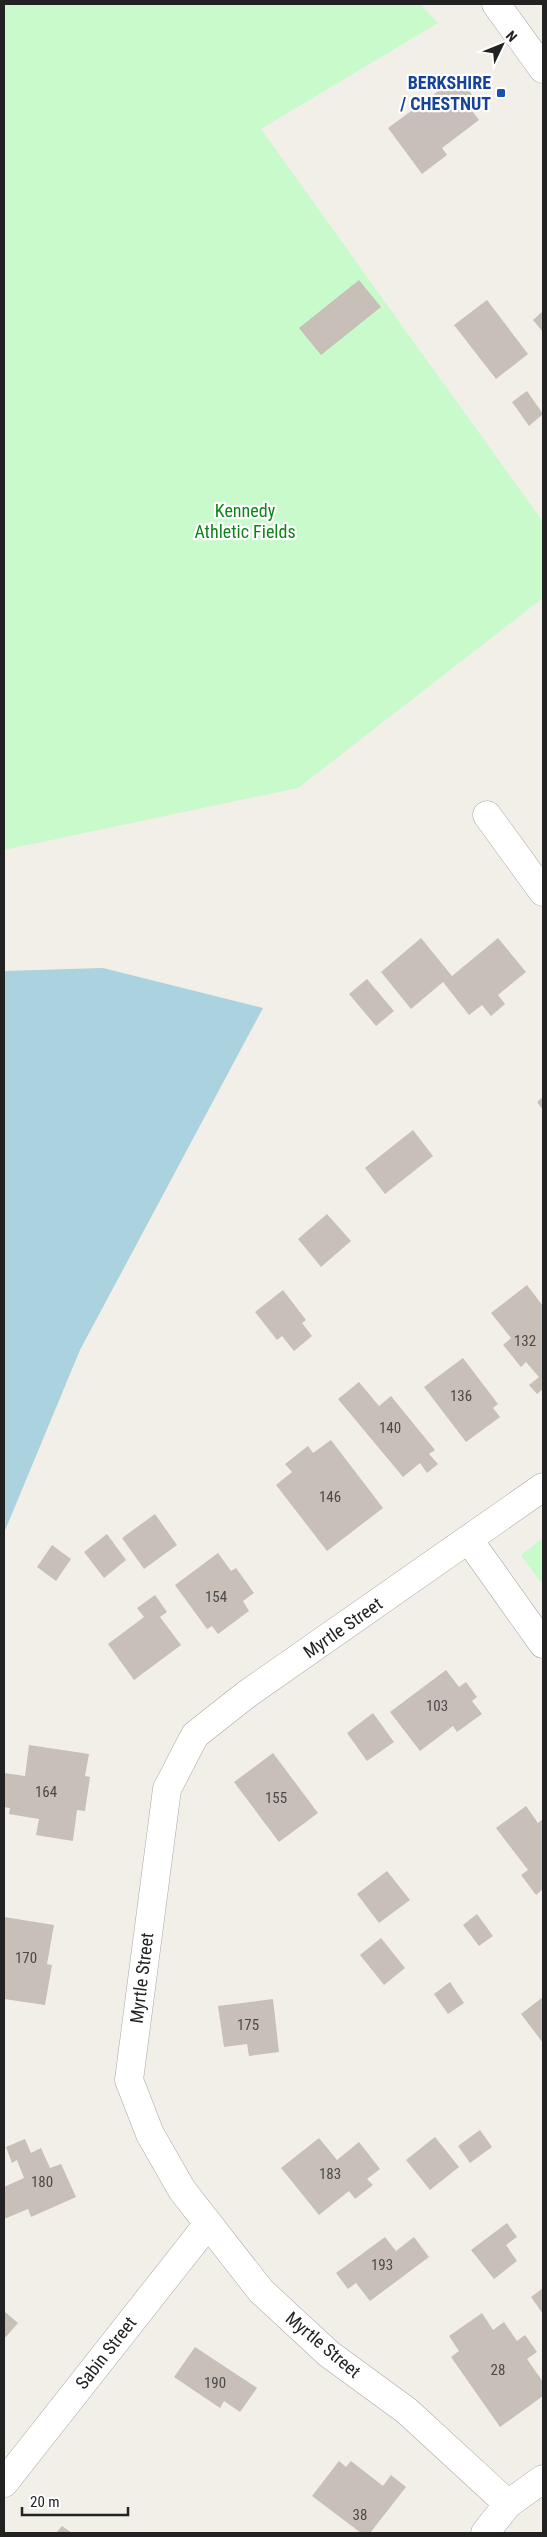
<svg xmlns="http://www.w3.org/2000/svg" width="547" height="2537" font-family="'Roboto Condensed',sans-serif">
<rect width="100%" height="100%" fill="#f2efe9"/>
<path fill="#c8facc" d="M4,4H420L438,23L261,129L543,522V598L298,788L4,850Z
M543,1538V1585L521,1555Z"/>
<path fill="#aad3df" d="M103,968L263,1008L80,1350L4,1533V971Z"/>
<path fill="#c7bfb8" d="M459,76L475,99L467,104L479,120L442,148L447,155L422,174L388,128Z
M359,280L381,307L321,355L299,328Z
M487,300L528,354L496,379L454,325Z
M543,311V332L533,320Z
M527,391L543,414L529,426L512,402Z
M421,938L452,976L498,938L526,972L498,995L505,1004L491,1016L482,1005L469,1015L443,982L411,1009L381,972Z
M367,979L394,1011L376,1026L349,994Z
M543,1097V1110L537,1102Z
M413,1130L433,1156L385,1194L365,1168Z
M327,1214L351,1241L321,1267L298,1239Z
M527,1285L543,1306V1389L537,1394L529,1385L539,1377L526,1362L521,1367L503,1345L511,1338L491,1313Z
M283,1290L306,1320L302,1323L312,1336L294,1351L282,1336L277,1340L255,1312Z
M463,1358L498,1404L493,1408L500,1417L466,1442L424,1387Z
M359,1382L379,1406L391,1396L435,1450L429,1454L438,1464L427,1473L420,1463L403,1477L338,1399Z
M331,1440L383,1508L327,1551L276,1485L292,1472L285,1464L308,1446L313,1453Z
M155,1514L177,1545L144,1569L122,1538Z
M107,1534L126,1560L104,1578L84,1552Z
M52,1545L71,1559L56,1581L37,1567Z
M218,1553L231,1571L236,1568L254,1593L243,1601L249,1611L218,1634L212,1626L207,1629L175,1585Z
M155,1595L167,1612L160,1617L181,1645L134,1680L108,1644L144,1617L137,1608Z
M446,1670L459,1687L466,1682L477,1697L472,1701L482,1714L457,1732L453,1726L420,1751L390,1712Z
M373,1713L394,1742L367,1761L347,1733Z
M29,1745L89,1754L85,1776L90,1777L85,1811L77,1810L73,1841L36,1835L39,1819L9,1814L10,1808L4,1807V1773L25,1776Z
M273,1753L318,1813L279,1842L234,1782Z
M526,1806L538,1823L543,1819V1889L536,1895L521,1875L528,1870L496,1828Z
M387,1871L410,1900L379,1923L357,1894Z
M477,1914L493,1936L479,1946L463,1925Z
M4,1917L54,1925L47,1964L52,1965L45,2005L4,1999Z
M381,1938L405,1968L384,1985L360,1955Z
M450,1982L464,2003L448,2014L434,1994Z
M543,1997V2043L521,2014Z
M273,1999L279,2052L249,2056L247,2044L224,2047L218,2006Z
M480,2130L492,2147L470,2163L458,2146Z
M435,2137L459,2167L430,2190L406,2160Z
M319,2138L337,2160L359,2142L380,2169L367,2179L373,2185L355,2199L349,2191L319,2215L281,2168Z
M25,2139L31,2153L41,2148L50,2168L61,2164L76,2197L31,2217L28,2209L4,2219V2187L24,2178L17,2160L12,2163L6,2147Z
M507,2223L517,2237L506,2245L517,2261L494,2279L471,2250Z
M385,2237L396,2251L414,2237L429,2257L370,2301L356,2283L348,2289L336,2273Z
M543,2288V2314L531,2297Z
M4,2311L18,2323L4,2339Z
M482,2313L493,2330L504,2322L517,2341L525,2335L537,2352L527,2359L543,2382V2396L500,2427L451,2357L459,2351L449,2336Z
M195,2347L257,2388L240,2412L224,2401L220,2408L174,2377Z
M339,2461L346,2467L351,2461L383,2486L391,2475L406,2487L370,2533H361L312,2496Z
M62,2526L72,2533H56Z"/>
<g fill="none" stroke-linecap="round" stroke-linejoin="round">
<g stroke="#a9a9a9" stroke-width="29">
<path id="minor" d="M496,4L543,69
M487,815L543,892
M469,1540L543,1644
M4,2483L208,2224
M508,2504L407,2411L329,2354L261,2291L182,2190L150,2134L129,2080L167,1789L195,1735L247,1694L543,1487
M485,2533L508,2504L543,2479"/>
</g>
<use href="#minor" stroke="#fff" stroke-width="28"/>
</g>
<rect fill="#1a4fb4" stroke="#fff" stroke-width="2" x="496" y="88" width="10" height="10" rx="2.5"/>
<g text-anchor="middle" stroke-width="4.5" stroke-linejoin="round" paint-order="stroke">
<g font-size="15" fill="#4b4948">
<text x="525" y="1346">132</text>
<text x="461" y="1401">136</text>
<text x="390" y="1433">140</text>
<text x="330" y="1502">146</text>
<text x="216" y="1602">154</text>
<text x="437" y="1711">103</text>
<text x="46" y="1797">164</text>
<text x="276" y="1803">155</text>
<text x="26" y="1963">170</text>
<text x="248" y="2030">175</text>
<text x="330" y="2179">183</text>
<text x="42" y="2187">180</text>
<text x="382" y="2270">193</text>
<text x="498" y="2375">28</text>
<text x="215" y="2388">190</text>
<text x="360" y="2520">38</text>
</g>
<g font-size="18" font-weight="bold" fill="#164399" stroke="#fff" text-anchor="end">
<text x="491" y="89">BERKSHIRE<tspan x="491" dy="21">/ CHESTNUT</tspan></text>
</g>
<g font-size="18" fill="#0c8416" stroke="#fff">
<text x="245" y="517">Kennedy<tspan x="245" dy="21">Athletic Fields</tspan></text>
</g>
<g font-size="18" fill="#222" stroke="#fff">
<text transform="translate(343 1628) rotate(-35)" y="6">Myrtle Street</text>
<text transform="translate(142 1978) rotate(-83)" y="6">Myrtle Street</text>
<text transform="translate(323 2345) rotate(40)" y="6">Myrtle Street</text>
<text transform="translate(106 2353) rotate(-52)" y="6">Sabin Street</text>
</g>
</g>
<rect width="547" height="2537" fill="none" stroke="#222222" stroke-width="10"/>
<g transform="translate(502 45) rotate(47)" stroke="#ffffff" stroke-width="4" paint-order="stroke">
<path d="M0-4L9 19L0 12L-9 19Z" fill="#222222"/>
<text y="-8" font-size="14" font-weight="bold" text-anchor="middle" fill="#222222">N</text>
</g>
<path d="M22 2507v8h106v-8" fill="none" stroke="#222222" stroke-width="2.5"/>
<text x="30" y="2507" font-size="15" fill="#222222" stroke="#ffffff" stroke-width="4" paint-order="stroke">20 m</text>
</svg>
